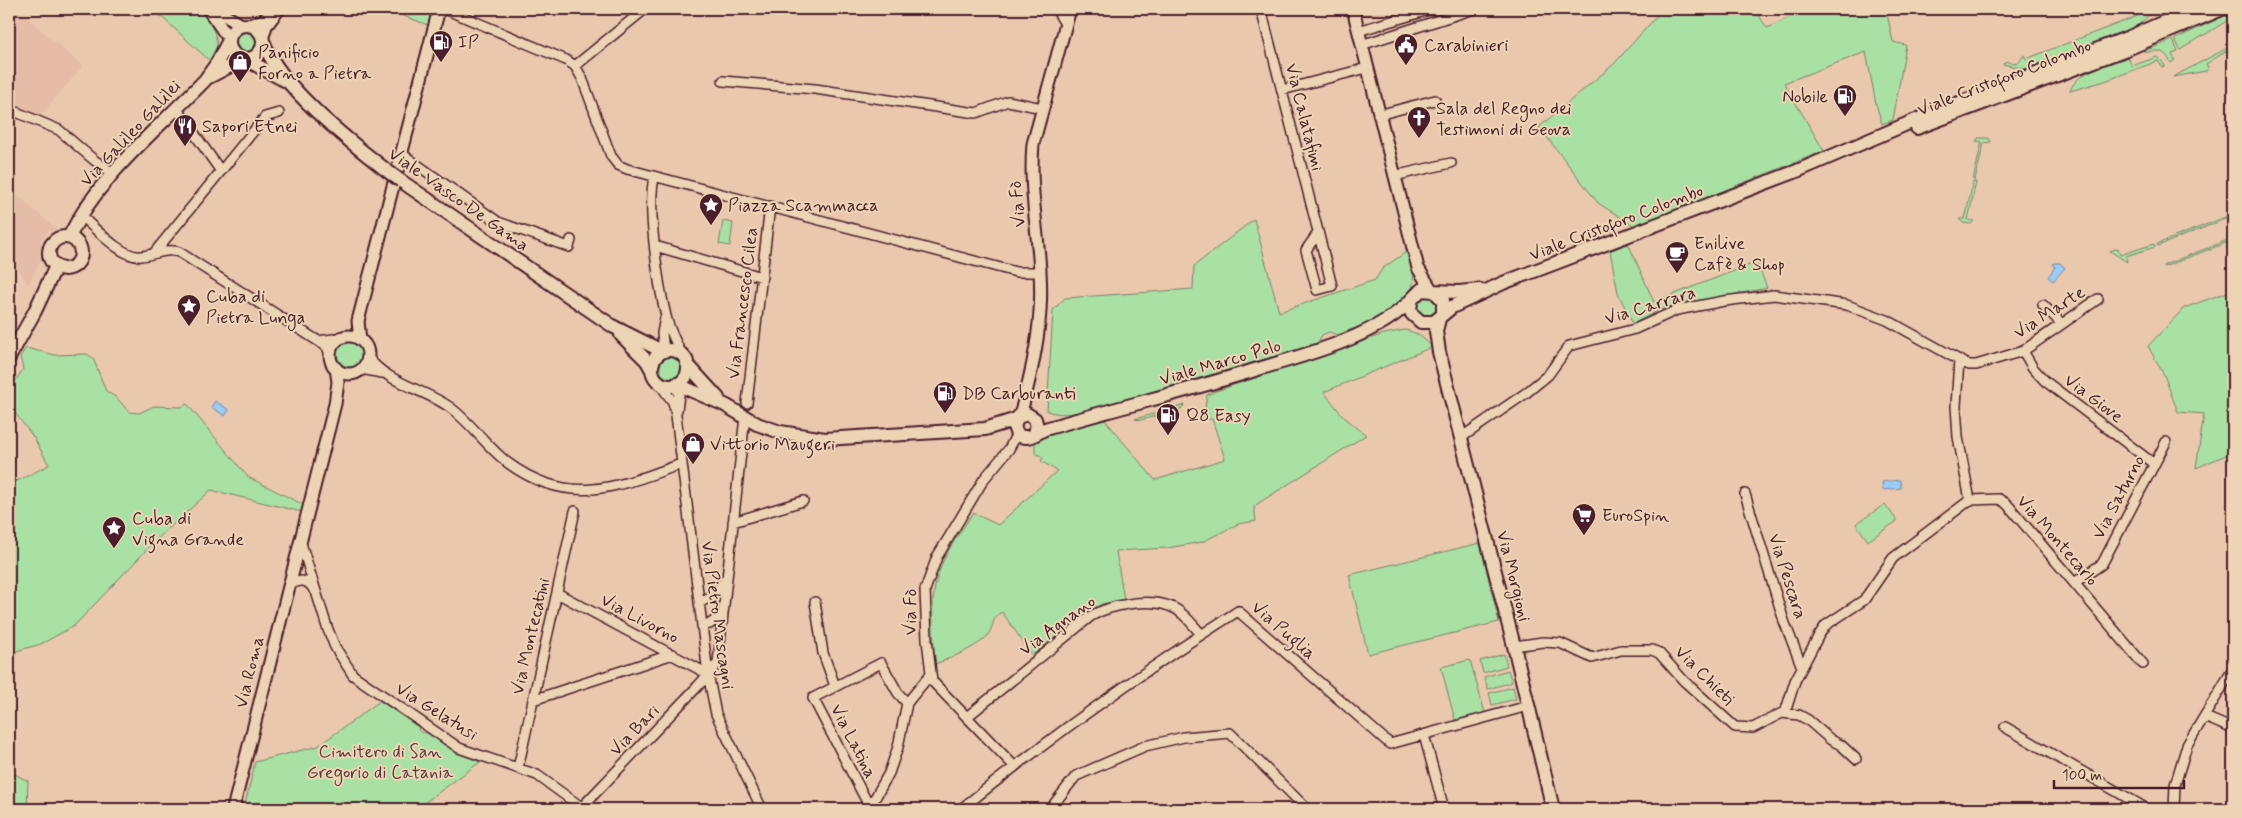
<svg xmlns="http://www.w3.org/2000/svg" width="2242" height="818" font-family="Mynerve,sans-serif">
<rect width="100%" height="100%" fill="#eac8ae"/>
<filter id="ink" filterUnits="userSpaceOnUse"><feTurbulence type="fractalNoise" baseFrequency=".02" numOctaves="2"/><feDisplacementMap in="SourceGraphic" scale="10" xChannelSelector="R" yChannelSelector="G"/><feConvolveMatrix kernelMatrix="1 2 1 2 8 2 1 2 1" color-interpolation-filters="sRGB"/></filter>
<g filter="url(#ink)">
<path fill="#e5bca7" d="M1362,9H1397L1364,18Z
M18,10L83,66L39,117L9,103V19Z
M9,188L61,233L56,235L49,230L41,241L45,245L46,249L28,285L9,254Z"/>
<path fill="#a9e0a3" stroke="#7a8067" d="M153,9H198C212,22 224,44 211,62Z
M385,9H432L428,25Z
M1663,9H1757L1758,14L1767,28L1807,9H1886L1893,42L1906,45L1893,120L1882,124L1876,104L1866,52L1784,83L1824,151L1634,226L1598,203L1539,127L1614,64Z
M2147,9H2156L2136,27L2026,69L2003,64L2006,61L2011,63L2019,62L2024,55L2026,59L2148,12Z
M2233,12V17L2180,50L2175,39Z
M235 42a11 11 0 1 1 22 0a11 11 0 1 1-22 0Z
M2173,40L2178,52L2172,54L2175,60L2171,63C2165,50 2157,49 2145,53L2144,51Z
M2233,45V47L2206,64L2209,69L2206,71L2173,77Z
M2128,57L2132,66L2157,57L2161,60L2165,66L2162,67L2158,61L2105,81L2070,91C2077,70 2109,65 2128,57Z
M1978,138H1989L1991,142L1984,143L1975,180H1973L1982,142L1976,141Z
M1973,182H1976L1968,220L1974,221L1971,224L1963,223L1959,219H1965Z
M2233,214V216L2158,246L2157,244Z
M1254,219L1279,312L1375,280L1383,268L1409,250L1414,273L1412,292L1388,316L1337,335L1329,332L1322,335L1317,344L1094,409C1080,412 1062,417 1047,411L1053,310L1065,298L1193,289L1194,266Z
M723,221L733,223L730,246L719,244Z
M2233,238V240L2164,267V265Z
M1628,243L1654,302L1757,262L1767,288L1676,306L1659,310L1633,324L1618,293L1610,251Z
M2154,244L2155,247L2126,256L2127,262L2110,251L2118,248L2120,255Z
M2233,286V452L2196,468L2204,414L2178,412L2164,375L2148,346L2184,308L2233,290Z
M1432,294L1442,308L1430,320L1416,313V300L1419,297Z
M1405,330C1416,332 1424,338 1432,347L1324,392L1344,417L1366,435L1254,506L1256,521L1238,524L1202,542L1167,548L1116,551L1124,600L1101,604L1032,655L1002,612C992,617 994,626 988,635C980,646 949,659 935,664C934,633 928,599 940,569C947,549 961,531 973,513L998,525L1057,471L1041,461L1043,457L1035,453V439L1105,420L1155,480L1225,459L1212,419L1203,420L1207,395L1213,392L1384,334Z
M337 354a13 13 0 1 1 26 0a13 13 0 1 1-26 0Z
M26,348L55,355L87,354L93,358L106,391L117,398L129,412L139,413L154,406L181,407L187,404L248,477L304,505L302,512L211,490L156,540L74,626L41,644L9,653V485L49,465L34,438L9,405V382L16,380L23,369L20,357Z
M658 368a13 13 0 1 1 26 0a13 13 0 1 1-26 0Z
M1185,405L1181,409L1141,420L1135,419Z
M1885,504L1897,521L1868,541L1856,524Z
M1480,543L1499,622L1368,654L1349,575Z
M1504,654L1507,666L1483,673L1480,661Z
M1470,660L1485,713L1455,720L1441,667Z
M1508,670L1512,682L1488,689L1484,677Z
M1513,687L1516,699L1492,705L1489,693Z
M380,701L419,727L418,730L422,733L426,732L460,754L480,762L416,809H244L255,762L318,746Z
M9,771L28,781L27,809H9Z"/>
<path fill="#99ccf6" stroke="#7987a5" d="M2055,263H2060L2065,268L2053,281L2048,277L2055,267L2053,264Z
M215,401L229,410L225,416L211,407Z
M1900,480L1901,488L1883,490L1882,482Z"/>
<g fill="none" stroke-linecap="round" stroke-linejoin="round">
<g stroke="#4a1f2b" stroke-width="12">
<path id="minor" d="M445,9L566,60L575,66L582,78L611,156L618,165L627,169L1016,272H1040
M1056,9L1065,24
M1261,9L1332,286L1317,290L1306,250L1318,233
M1358,31L1432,9
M1361,45L1474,9
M575,66L645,9
M723,81L815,89L976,113L1008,101L1042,108
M1282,90L1367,68
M9,109L59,130L94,160L113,173
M177,109L220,170
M1378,115L1435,100
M402,154L498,222L569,247L571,240
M1394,176L1451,163
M654,178C647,208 658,284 666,316C669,330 676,342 682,355
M81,216C94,227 123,259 141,256C155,255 164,248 179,252L318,341L327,347L330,354
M655,246L762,277
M154,253L265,117L279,113
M2043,305L2062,324
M318,341L341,338
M664,351L662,333L665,318
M2023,351L2033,368L2045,381L2154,464
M367,356C387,384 425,389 451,408C472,424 487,447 508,463C569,508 618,487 681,464
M1959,360L1956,406L1958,437L1970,500
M361,369L382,373
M656,379L673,402L676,415L708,674L716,714L762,809
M675,385L679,395L677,410
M747,403L770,206
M1462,437L1526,393L1548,375L1569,346L1635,329L1677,310L1724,301L1774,295L1847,305L1887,320L1959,360L1969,365H1976L2023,351L2098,299
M1745,494L1784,621L1802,667
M733,522L803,501
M301,543L327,627L335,647L353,675L459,748L537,775L584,809
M2074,583L2102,564L2166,442
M289,585C300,580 307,578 314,590
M557,593L708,674
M815,602L823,653L835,686
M699,603L714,595L724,581
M702,625L710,624L723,614L745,417
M1514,646L1543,642L1560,643L1592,658L1621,650H1652L1659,653L1684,681L1735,727L1753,728L1782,713L1799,715L1808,720L1831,740L1841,745L1856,759
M533,700L673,654
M1785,713L1795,681L1819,635L1826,625L1864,600L1893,558L1970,500L1999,499L2007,504L2143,664
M968,716L1091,616C1110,605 1148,598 1169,606C1182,610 1192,624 1201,634
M2205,717L2233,729
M2005,727L2147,809
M1424,735L1444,809
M1014,766L932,681L927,640L925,590L937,557L984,479L1009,449L1017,433
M518,768L575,511
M868,804L813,698L881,663L898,693L907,703
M582,807L698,686L718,663L723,614
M863,809L875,798L889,773L898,747L907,703L930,675
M961,809C1048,739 1143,671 1238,611L1390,744L1528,706
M1053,809L1054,804L1076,776L1145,746L1184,737L1230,733L1307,809
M2174,809L2175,785L2187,745L2233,669"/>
</g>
<g stroke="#4a1f2b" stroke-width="15">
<path id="tertiary" d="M208,9L229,39
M213,9L242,25
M1353,9L1418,268L1431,289
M250,25L263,20L272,13
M263,36L266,26L279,9
M330 355a19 19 0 1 1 38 0a19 19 0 1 1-38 0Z
M360,340L358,321L439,9
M1020,416C1029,382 1038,346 1040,311C1044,256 1028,200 1033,144L1070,9
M233,809L335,404L338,382L336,368"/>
</g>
<g stroke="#4a1f2b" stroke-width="16">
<path id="secondary" d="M229 42a17 17 0 1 1 34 0a17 17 0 1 1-34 0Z
M264,43C279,86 350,142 386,170
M245,59L284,80
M209,77L244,59
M1917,128L2132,47L2222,9
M401,181L614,327L662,351
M69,237C100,174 157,130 205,80L217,63L229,40
M49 253a16 16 0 1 1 32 0a16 16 0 1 1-32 0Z
M1434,291L1459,292L1479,290
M1443,313V300L1434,291L1421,290L1412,299L1410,308L1412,314L1421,322H1434L1452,307L1503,283L1797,171L1923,117L2129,37L2194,9
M1439,319L1436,331L1439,352L1514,646L1553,809
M621,335L647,361L652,370
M652 368a18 18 0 1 1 36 0a18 18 0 1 1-36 0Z
M9,358L35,311L56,266
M687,364L718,398
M676,384L725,405L757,424L780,432L825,439L985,429L1017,419
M1033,435L1037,427L1035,419L1027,414L1018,417C1012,425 1014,438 1027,437C1033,437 1040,431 1045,429C1116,408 1188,391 1258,369C1305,355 1379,336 1412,299"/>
</g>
<use href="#minor" stroke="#edd4b5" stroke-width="9"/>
<use href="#tertiary" stroke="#edd4b5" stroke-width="11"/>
<use href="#secondary" stroke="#edd4b5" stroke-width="12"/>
<g stroke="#4a1f2b" stroke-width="16" stroke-linecap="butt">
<path id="secondary-bridge" d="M386,170L401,181"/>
</g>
<use href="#secondary-bridge" stroke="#edd4b5" stroke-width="12"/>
</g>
</g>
<defs>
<g id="fuel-pin" transform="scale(1.25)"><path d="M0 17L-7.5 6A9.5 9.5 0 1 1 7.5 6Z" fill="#4a1f2b" stroke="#edd4b5"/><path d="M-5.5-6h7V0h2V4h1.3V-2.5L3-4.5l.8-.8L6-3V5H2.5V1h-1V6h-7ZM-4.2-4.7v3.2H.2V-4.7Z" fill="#fff"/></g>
<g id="civic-pin" transform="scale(1.25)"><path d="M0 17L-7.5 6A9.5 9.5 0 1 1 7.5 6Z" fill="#4a1f2b" stroke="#edd4b5"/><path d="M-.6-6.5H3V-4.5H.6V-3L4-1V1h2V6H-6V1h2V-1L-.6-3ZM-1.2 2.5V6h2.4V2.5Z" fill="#fff"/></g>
<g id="shop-pin" transform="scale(1.25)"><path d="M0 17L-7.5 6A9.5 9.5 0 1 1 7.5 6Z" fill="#4a1f2b" stroke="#edd4b5"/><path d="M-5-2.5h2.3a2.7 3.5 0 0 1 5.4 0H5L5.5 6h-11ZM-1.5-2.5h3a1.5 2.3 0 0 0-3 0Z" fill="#fff"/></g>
<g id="church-pin" transform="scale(1.25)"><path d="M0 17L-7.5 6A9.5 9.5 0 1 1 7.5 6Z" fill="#4a1f2b" stroke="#edd4b5"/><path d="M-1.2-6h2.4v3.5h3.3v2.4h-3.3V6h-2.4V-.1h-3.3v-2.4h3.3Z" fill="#fff"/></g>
<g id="restaurant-pin" transform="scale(1.25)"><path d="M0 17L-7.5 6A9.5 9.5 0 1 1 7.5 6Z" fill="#4a1f2b" stroke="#edd4b5"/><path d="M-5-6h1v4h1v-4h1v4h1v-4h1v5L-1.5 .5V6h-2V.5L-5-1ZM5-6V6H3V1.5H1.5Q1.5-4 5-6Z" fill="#fff"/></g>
<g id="sight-pin" transform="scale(1.25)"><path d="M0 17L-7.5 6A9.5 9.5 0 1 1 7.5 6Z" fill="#4a1f2b" stroke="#edd4b5"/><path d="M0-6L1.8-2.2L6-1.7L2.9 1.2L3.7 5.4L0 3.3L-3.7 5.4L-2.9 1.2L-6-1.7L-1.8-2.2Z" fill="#fff"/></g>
<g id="cafe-pin" transform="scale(1.25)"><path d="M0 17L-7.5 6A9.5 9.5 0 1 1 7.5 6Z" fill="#4a1f2b" stroke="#edd4b5"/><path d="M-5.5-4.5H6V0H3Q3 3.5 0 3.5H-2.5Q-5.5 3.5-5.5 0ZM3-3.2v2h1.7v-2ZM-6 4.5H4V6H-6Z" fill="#fff"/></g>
<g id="supermarket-pin" transform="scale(1.25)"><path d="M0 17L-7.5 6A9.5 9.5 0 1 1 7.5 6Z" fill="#4a1f2b" stroke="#edd4b5"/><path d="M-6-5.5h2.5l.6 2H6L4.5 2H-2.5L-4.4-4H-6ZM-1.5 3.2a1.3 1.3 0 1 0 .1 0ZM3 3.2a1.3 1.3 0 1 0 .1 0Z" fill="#fff"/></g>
</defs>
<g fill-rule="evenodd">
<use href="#fuel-pin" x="441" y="42"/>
<use href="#civic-pin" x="1406" y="45"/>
<use href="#shop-pin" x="240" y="62"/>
<use href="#fuel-pin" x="1845" y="96"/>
<use href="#church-pin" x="1419" y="118"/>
<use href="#restaurant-pin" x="185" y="126"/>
<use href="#sight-pin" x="711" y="205"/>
<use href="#cafe-pin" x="1677" y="253"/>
<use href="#sight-pin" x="189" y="306"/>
<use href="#fuel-pin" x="945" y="393"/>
<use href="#fuel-pin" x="1168" y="415"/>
<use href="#shop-pin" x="693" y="444"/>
<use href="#supermarket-pin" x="1584" y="515"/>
<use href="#sight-pin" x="114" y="528"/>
</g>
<g text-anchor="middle" stroke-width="4" stroke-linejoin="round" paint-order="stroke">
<g font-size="18" fill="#4a1f2b" stroke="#edd4b5" text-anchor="start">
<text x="458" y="48">IP</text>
<text x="1424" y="51">Carabinieri</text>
<text x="258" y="58">Panificio<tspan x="258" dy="21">Forno a Pietra</tspan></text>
<text x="1828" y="102" text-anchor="end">Nobile</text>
<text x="1436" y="114">Sala del Regno dei<tspan x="1436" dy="21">Testimoni di Geova</tspan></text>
<text x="202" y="132">Sapori Etnei</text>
<text x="728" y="211">Piazza Scammacca</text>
<text x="1694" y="249">Enilive<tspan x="1694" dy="21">Cafè &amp; Shop</tspan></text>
<text x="206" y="302">Cuba di<tspan x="206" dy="21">Pietra Lunga</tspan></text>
<text x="962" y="399">DB Carburanti</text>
<text x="1186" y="421">Q8 Easy</text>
<text x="710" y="450">Vittorio Maugeri</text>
<text x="1602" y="521">EuroSpin</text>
<text x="132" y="524">Cuba di<tspan x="132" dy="21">Vigna Grande</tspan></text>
</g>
<g font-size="18" fill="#4a1f2b" stroke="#edd4b5">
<text transform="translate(2004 77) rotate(-21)" y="6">Viale Cristoforo Colombo</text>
<text transform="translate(1305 117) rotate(76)" y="6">Via Calatafimi</text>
<text transform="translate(130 133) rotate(-47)" y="6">Via Galileo Galilei</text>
<text transform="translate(459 199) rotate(35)" y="6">Viale Vasco De Gama</text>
<text transform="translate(1017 204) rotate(-95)" y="6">Via Fò</text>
<text transform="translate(1616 222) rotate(-21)" y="6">Viale Cristoforo Colombo</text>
<text transform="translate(742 303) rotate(-83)" y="6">Via Francesco Cilea</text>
<text transform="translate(1650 305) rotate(-17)" y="6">Via Carrara</text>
<text transform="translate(2049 312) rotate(-33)" y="6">Via Marte</text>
<text transform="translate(1220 362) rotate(-16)" y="6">Viale Marco Polo</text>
<text transform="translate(2094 398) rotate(37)" y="6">Via Giove</text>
<text transform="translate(2118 497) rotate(-62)" y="6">Via Saturno</text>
<text transform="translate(2058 540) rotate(49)" y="6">Via Montecarlo</text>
<text transform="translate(1514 576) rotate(76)" y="6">Via Morgioni</text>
<text transform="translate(1788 576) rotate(72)" y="6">Via Pescara</text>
<text transform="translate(910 612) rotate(-89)" y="6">Via Fò</text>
<text transform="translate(718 615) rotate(82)" y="6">Via Pietro Mascagni</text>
<text transform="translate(640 618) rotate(28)" y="6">Via Livorno</text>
<text transform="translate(1057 625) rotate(-36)" y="6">Via Agnano</text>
<text transform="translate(1284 630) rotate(41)" y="6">Via Puglia</text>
<text transform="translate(530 636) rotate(-77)" y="6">Via Montecatini</text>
<text transform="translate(249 672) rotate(-76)" y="6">Via Roma</text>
<text transform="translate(1705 675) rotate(45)" y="6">Via Chieti</text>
<text transform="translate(437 711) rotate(32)" y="6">Via Gelatusi</text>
<text transform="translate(634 730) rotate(-46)" y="6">Via Bari</text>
<text transform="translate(854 741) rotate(63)" y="6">Via Latina</text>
</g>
<g font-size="18" fill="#583c3d" stroke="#edd4b5">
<text x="380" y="757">Cimitero di San<tspan x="380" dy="21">Gregorio di Catania</tspan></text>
</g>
</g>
<rect width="2242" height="818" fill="none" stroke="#edd4b5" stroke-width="30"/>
<rect x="15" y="15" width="2212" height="788" fill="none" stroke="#4a1f2b" stroke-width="2" filter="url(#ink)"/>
<path d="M2054 780v8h130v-8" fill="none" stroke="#4a1f2b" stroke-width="2.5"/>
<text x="2062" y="780" font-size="15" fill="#4a1f2b" stroke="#edd4b5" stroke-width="4" paint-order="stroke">100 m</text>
</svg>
